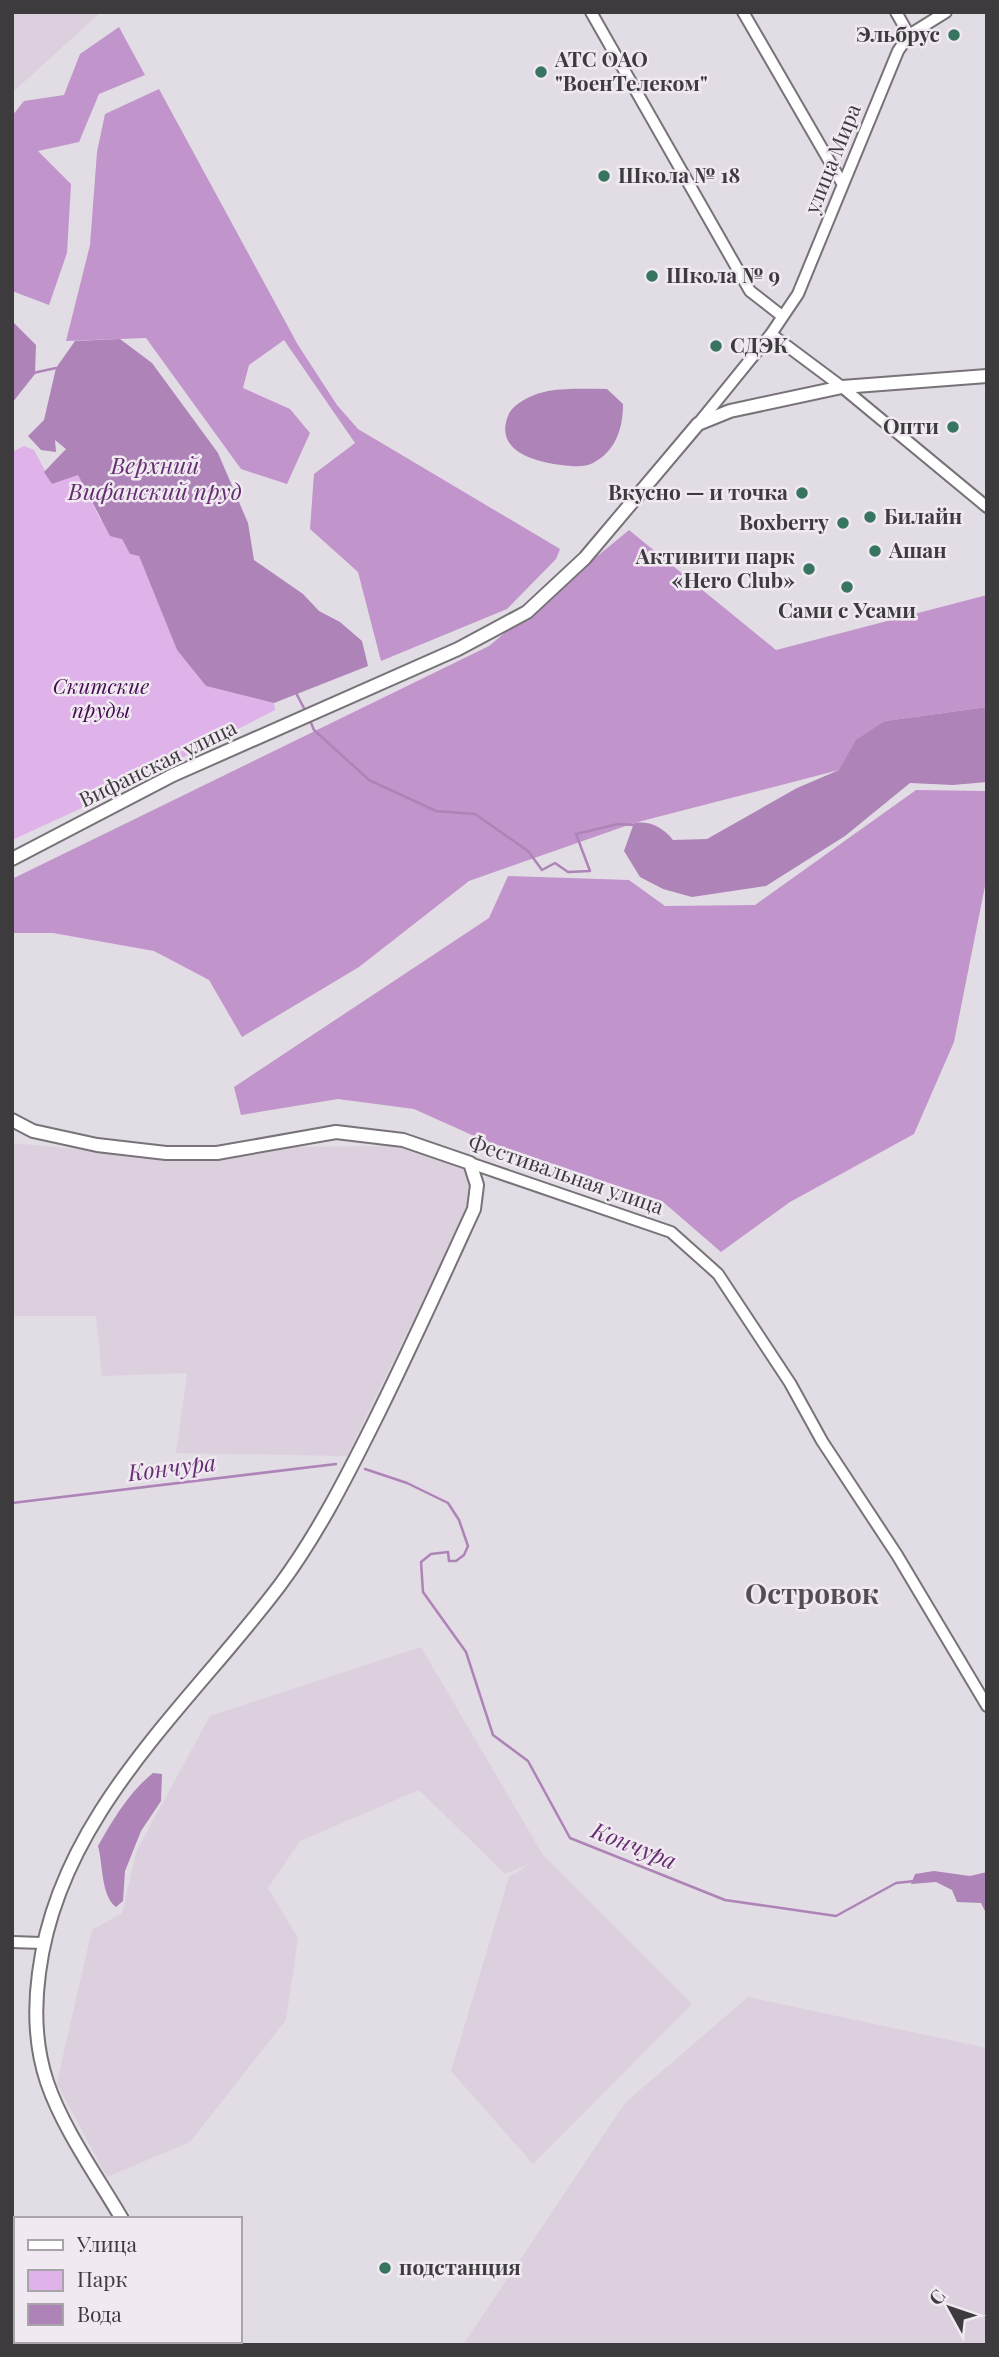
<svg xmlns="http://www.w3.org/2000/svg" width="999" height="2357" font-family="'Playfair Display',serif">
<rect width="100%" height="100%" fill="#e2dce4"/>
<path fill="#dcd0de" d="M12,12H101L12,93Z
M12,1143L197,1160L290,1147L391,1146L470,1163L468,1208L347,1456L176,1453L187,1373L102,1376L96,1316H14Z
M421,1647L543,1855L692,2004L533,2164L451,2071L509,1877L530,1864L505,1874L419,1790L300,1841L268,1888L298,1938L286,2020L190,2142L107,2177L57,2084L62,2060L92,1930L122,1913L137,1850L210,1716Z
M748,1997L987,2048V2345H463L625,2103Z"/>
<path fill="#dfb2e9" d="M24,446L34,450L52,484L78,474L100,519L122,539L130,554L139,556L177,650L206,686L274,703L275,710L108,796L12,840V452Z"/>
<path fill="#c195cb" d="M119,27L145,75L99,94L79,142L38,151L71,184L67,253L49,305L12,291V116L24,101L64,95L80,54Z
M159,89L298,345L337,405L358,429L560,549L556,559L507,609L381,661L358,572L310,529L314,474L355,443L284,340L249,365L243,388L290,409L310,433L287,484L241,469L146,338L66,341L90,245L97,152L105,114Z
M629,530L776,650L987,595V707L885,721L839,770L634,823L469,881L359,967L242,1037L209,980L154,951L53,933H12V879L489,646Z
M916,790L987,791V876L954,1042L914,1134L790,1202L721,1252L662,1201L483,1140L414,1109L338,1099L241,1115L234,1087L489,918L508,876L629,880L665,906L755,905Z"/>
<path fill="#ae83b8" d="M12,321L36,345L35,374L12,403Z
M120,339L152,363L218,453L248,523L254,560L303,594L319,611L340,622L362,641L368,666L274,703L206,686L177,650L139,556L130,554L122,539L110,536L78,475L52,484L44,472L66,449L55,440L56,452L41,450L28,436L44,420L56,368L75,341Z
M607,389L623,404C623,428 616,451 593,463C584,468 571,466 561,465C535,462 494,451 508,416C513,403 533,394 548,391C567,388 588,389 607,389Z
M987,707V782L953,785L910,783L845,836L766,886L692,897L663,889L640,877L624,851L634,823C651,821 662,827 673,840L707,839L797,788L839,770L856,740L885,721Z
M153,1773L162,1774L161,1801L141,1831L125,1871L123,1901L116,1907C101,1896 103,1864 98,1846C112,1821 130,1791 153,1773Z
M934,1871L970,1876L987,1872V1915L981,1903L957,1902L952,1890L936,1882L911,1884L915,1874Z"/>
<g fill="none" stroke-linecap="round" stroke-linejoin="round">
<path stroke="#ae83b8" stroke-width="2.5" d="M33,373L56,368
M296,693L306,712
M309,718L314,730L369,780L436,811L475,814L528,851L542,870L555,863L568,872L590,871L576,834L618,824L635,825
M365,1469L407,1483L448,1503L459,1520L468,1546L464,1555L456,1561H449L448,1552L431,1554L421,1562L423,1592L466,1652L493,1735L528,1761L570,1838L725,1900L836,1916L896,1883L915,1881
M12,1503L336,1464"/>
<g stroke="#787279" stroke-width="14">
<path id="minor" d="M591,12L750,291L782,316
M743,12L842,183
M896,12L909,35
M771,334L842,387L987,507
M698,424L771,334L798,294L898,51L909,35L946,12
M470,1163L671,1232L718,1274L790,1383L822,1441L897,1555L987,1706
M12,1942L42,1943"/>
</g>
<g stroke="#787279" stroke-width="16">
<path id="major" d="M12,859L173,775L458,649L527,612L585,558L698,424L730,411L842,387L987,376
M12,1120L33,1131L97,1145L166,1153H217L336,1132L403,1140L470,1163L477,1185L474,1209C441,1281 408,1354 373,1424C345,1480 317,1535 280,1585C189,1706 59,1814 39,1973C34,2010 35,2046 47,2082C63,2129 97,2176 122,2219
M126,2345L130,2341"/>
</g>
<use href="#minor" stroke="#fff" stroke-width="10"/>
<use href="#major" stroke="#fff" stroke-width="12"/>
</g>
<g fill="#377561" stroke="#f0e9f1" stroke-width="2.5">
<circle cx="954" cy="35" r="7"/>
<circle cx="541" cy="72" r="7"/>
<circle cx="604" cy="176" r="7"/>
<circle cx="652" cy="276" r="7"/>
<circle cx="716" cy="346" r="7"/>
<circle cx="953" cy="427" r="7"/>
<circle cx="802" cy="493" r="7"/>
<circle cx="870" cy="517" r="7"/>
<circle cx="843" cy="523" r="7"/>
<circle cx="875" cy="551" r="7"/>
<circle cx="809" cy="569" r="7"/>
<circle cx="847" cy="587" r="7"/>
<circle cx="385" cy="2268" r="7"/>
</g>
<g text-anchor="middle" stroke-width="5" stroke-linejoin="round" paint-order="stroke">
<g font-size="21" font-weight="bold" fill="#3e3b3f" stroke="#f0e9f1" text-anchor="start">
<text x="940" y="42" text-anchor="end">Эльбрус</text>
<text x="555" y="67">АТС ОАО<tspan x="555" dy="24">"ВоенТелеком"</tspan></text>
<text x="618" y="183">Школа № 18</text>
<text x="666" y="283">Школа № 9</text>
<text x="730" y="353">СДЭК</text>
<text x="939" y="434" text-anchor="end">Опти</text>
<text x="788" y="500" text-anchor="end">Вкусно — и точка</text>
<text x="884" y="524">Билайн</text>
<text x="829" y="530" text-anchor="end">Boxberry</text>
<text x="889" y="558">Ашан</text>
<text x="795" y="564" text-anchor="end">Активити парк<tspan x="795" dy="24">«Hero Club»</tspan></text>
<text x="847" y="618" text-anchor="middle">Сами с Усами</text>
<text x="399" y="2275">подстанция</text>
</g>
<g font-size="21" fill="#3e3b3f" stroke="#f0e9f1">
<text transform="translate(833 159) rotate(-68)" y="7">улица Мира</text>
<text transform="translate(158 764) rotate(-26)" y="7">Вифанская улица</text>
<text transform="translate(566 1175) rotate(19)" y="7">Фестивальная улица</text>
</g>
<g font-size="21" font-style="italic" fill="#440c4f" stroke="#f0e9f1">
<text x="101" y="694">Скитские<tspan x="101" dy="24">пруды</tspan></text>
</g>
<g font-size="23" font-style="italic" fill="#642e70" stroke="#f0e9f1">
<text x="155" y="474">Верхний<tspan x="155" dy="26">Вифанский пруд</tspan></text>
<text transform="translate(172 1468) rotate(-7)" y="8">Кончура</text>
<text transform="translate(634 1846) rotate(22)" y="8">Кончура</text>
</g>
<g font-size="28" font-weight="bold" fill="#534e55" stroke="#f0e9f1">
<text x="812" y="1604">Островок</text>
</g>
</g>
<rect width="999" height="2357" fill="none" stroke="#3e3b3f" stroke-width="28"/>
<rect x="14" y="2217" width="228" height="126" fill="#f0e9f1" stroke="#a9a3aa" stroke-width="2"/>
<rect x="28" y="2240" width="35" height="10" fill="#ffffff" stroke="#a9a3aa" stroke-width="2"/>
<text x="77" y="2252" font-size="21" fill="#3e3b3f">Улица</text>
<rect x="28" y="2270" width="35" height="21" fill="#dfb2e9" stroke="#a9a3aa" stroke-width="2"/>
<text x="77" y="2287" font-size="21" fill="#3e3b3f">Парк</text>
<rect x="28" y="2304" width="35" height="21" fill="#ae83b8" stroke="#a9a3aa" stroke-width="2"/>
<text x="77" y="2322" font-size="21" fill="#3e3b3f">Вода</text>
<g transform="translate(950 2308) rotate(310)" stroke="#f0e9f1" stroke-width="5" paint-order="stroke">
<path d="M0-5L12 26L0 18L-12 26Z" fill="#3e3b3f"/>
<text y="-10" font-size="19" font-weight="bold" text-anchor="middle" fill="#3e3b3f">С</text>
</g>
</svg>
